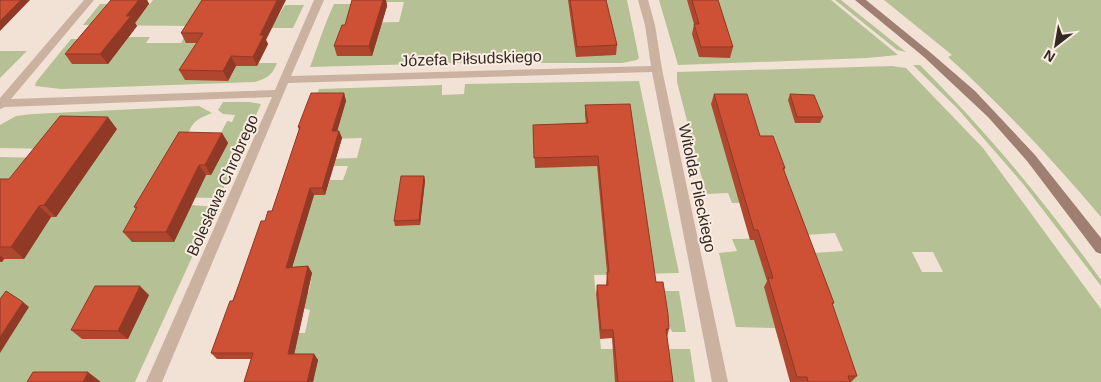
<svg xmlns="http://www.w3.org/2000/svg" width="1101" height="382" font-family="Arial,sans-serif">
<rect width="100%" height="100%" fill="#f2e2d5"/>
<path fill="#b5c194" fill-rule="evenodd" d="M153,0H281L227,20H276L285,5H304L293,28H250L228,81L236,66H257L259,63H277C272,75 268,78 255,82L61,89L35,86L36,82L71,39H92L73,64H107L127,37H150L146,43H181L191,26L83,25L100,4H122L136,21Z
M385,0H627L639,58L637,60L622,63H530L529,61L310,67C318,46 324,25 334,4H355L352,23L399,22L404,2H385Z
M659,0H831L898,55L867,58L678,65Z
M835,0H841L906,52L897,50Z
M884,0H1101V217C1053,160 1003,107 948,57L952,55Z
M0,51H27L0,78Z
M913,65H920C988,133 1045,202 1101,280V286L1024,185L958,109Z
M892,66L906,68L983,148L1101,309V382H849L810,337L778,338L775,328L736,327L719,253L737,251L732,239L801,238L787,202L732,203L728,193L706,194L677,82V72ZM835,233L843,251L813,253L806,235ZM912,252H933L943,272H922Z
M639,81L679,273L594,275L601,349H690L695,382H313L318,360L288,361L295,333H305L310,310L282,303L283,290L292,292L309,291L312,274H296L292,269L303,230L297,229C301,217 307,207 311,195H325L330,180H343L348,166H325L326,163H311L320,138L336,135L346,101H314L319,89L442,85V95L464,94L465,84ZM362,138L357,158L323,159L329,139ZM636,165L641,197L601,198L597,166Z
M223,102H249L261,104L223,189H220L215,198L167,197L165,202H193L192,205L215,207L135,382H0V157L47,158L54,149L0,148V125L16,116L33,114L199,106L212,113C194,120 191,123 186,142L216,143L227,121L232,122L235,115L223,114L218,110Z
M660,291H679L686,332H672L670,327H666Z"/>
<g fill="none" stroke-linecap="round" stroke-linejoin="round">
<path fill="#cab1a0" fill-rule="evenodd" d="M84,0H94L11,99L275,90L314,0H324L291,76L651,66L645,25L638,0H648L655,25L662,69L728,382H712L652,72L288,83L162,382H146L272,97L5,107L0,109V98Z"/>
<path fill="#9e7f72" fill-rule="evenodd" d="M855,0H866L931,53L975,91L1035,155L1101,238V254L1096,252L1027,161L988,117L924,57Z"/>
</g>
<path fill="#b1462e" d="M111,0H147L149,4L135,23L137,26L108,64H72L65,54Z
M202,0L266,40L268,44L257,66H236L228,81L185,80L179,70L197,43H186L181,33Z
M352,0H386L387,6L372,56H337L334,46L345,25Z
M568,0H606L617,45L616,55L576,57Z
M687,0H718L733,47L730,58L699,57L692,34L694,24Z
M344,93L346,101L337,131H339L342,138L325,195H314L292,267L308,266L312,273L294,354H314L318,360L313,382H244L251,359H217L211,353L265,221L272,211L299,130L298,127Z
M714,94L760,136L785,168L784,171L834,303L832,305L857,376L851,382H790L764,287L767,281L754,240H750L711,104Z
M790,94L823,117L820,123H795L788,100Z
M585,105L656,282L669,329L667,337L673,382H615L612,338L600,339L596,294L597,285H606L607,272L597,166L535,168L533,125L586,123L585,115Z
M117,129L56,217H51L24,259H4L2,262H0V179H9Z
M222,133L228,143L211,175H206L174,242H132L123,232L136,209L134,207Z
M424,176L425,181L420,225L395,226L394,221Z
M149,295L128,339H82L71,330Z"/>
<path fill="#903926" d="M21,0H30L0,31V21Z
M139,0H147L149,4L135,23L137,26L108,64L100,54L126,16Z
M277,0H286L266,40L268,44L257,66L253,57L260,35Z
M383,0H386L387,6L372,56L369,46Z
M231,56L236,66L228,81L223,71Z
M344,93L346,101L335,139L332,131Z
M108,117L117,129L56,217L44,205Z
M339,131L342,138L325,195L322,188Z
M222,133L228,143L211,175L205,165Z
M199,165L206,175L174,242L166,232Z
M424,176L425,181L420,225L419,220Z
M310,188L314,195L290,275L286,268Z
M39,206L51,217L24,259L11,247Z
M0,255L4,259L2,262L0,261Z
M308,266L312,273L293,360L288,354Z
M140,286L149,295L128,339L118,331Z
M23,302L29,307L0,353V337Z
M314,354L318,360L313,382H307Z
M88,372L101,382H83Z"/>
<path fill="#ce5136" stroke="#903926" d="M0,0H21L0,21Z
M111,0H139L126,16H131L100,54H65Z
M202,0H277L260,35H264L253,57L231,56L223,71L179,70L203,33H181Z
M352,0H383L369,46H334L342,25H345Z
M570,0H606L617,45L577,47Z
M692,0H718L733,47H701L694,24H699Z
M311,93H344L332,131H339L322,188H310L286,268L308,266L288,354H314L307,382H244L253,353H211L230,301H233L261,221H265L268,211H272L300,127H298Z
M714,94H747L760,136H773L785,168H783L834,303H832L857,376H848L850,382H808L807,377H797L768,278H773L758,230H754Z
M790,94L814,95L823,117H797Z
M630,104L656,282H663L668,314L669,329H666L673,382H618L613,330H601L597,285H608L607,272H609L598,156L534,158L533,125L588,123L585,105Z
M60,116L108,117L44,205L39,206L11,247H0V179H9Z
M179,132L222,133L205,165H199L166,232H123L137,207H134Z
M401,176H424L419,220L394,221Z
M95,286H140L118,331L71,330Z
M6,291L23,302L0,337V299Z
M33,372H88L83,382H27Z"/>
<g text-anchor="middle" stroke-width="4" stroke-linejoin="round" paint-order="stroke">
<g font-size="16" fill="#342824" stroke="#faede1">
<text transform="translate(471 58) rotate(-2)" y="6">Józefa Piłsudskiego</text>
<text transform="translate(222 185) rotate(-66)" y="6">Bolesława Chrobrego</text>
<text transform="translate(698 188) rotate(78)" y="6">Witolda Pileckiego</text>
</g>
</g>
<g transform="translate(1056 45) rotate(211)" stroke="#faede1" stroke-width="4" paint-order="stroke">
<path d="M0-4L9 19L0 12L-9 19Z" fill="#342824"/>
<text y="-8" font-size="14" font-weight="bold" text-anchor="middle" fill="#342824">N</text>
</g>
</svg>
